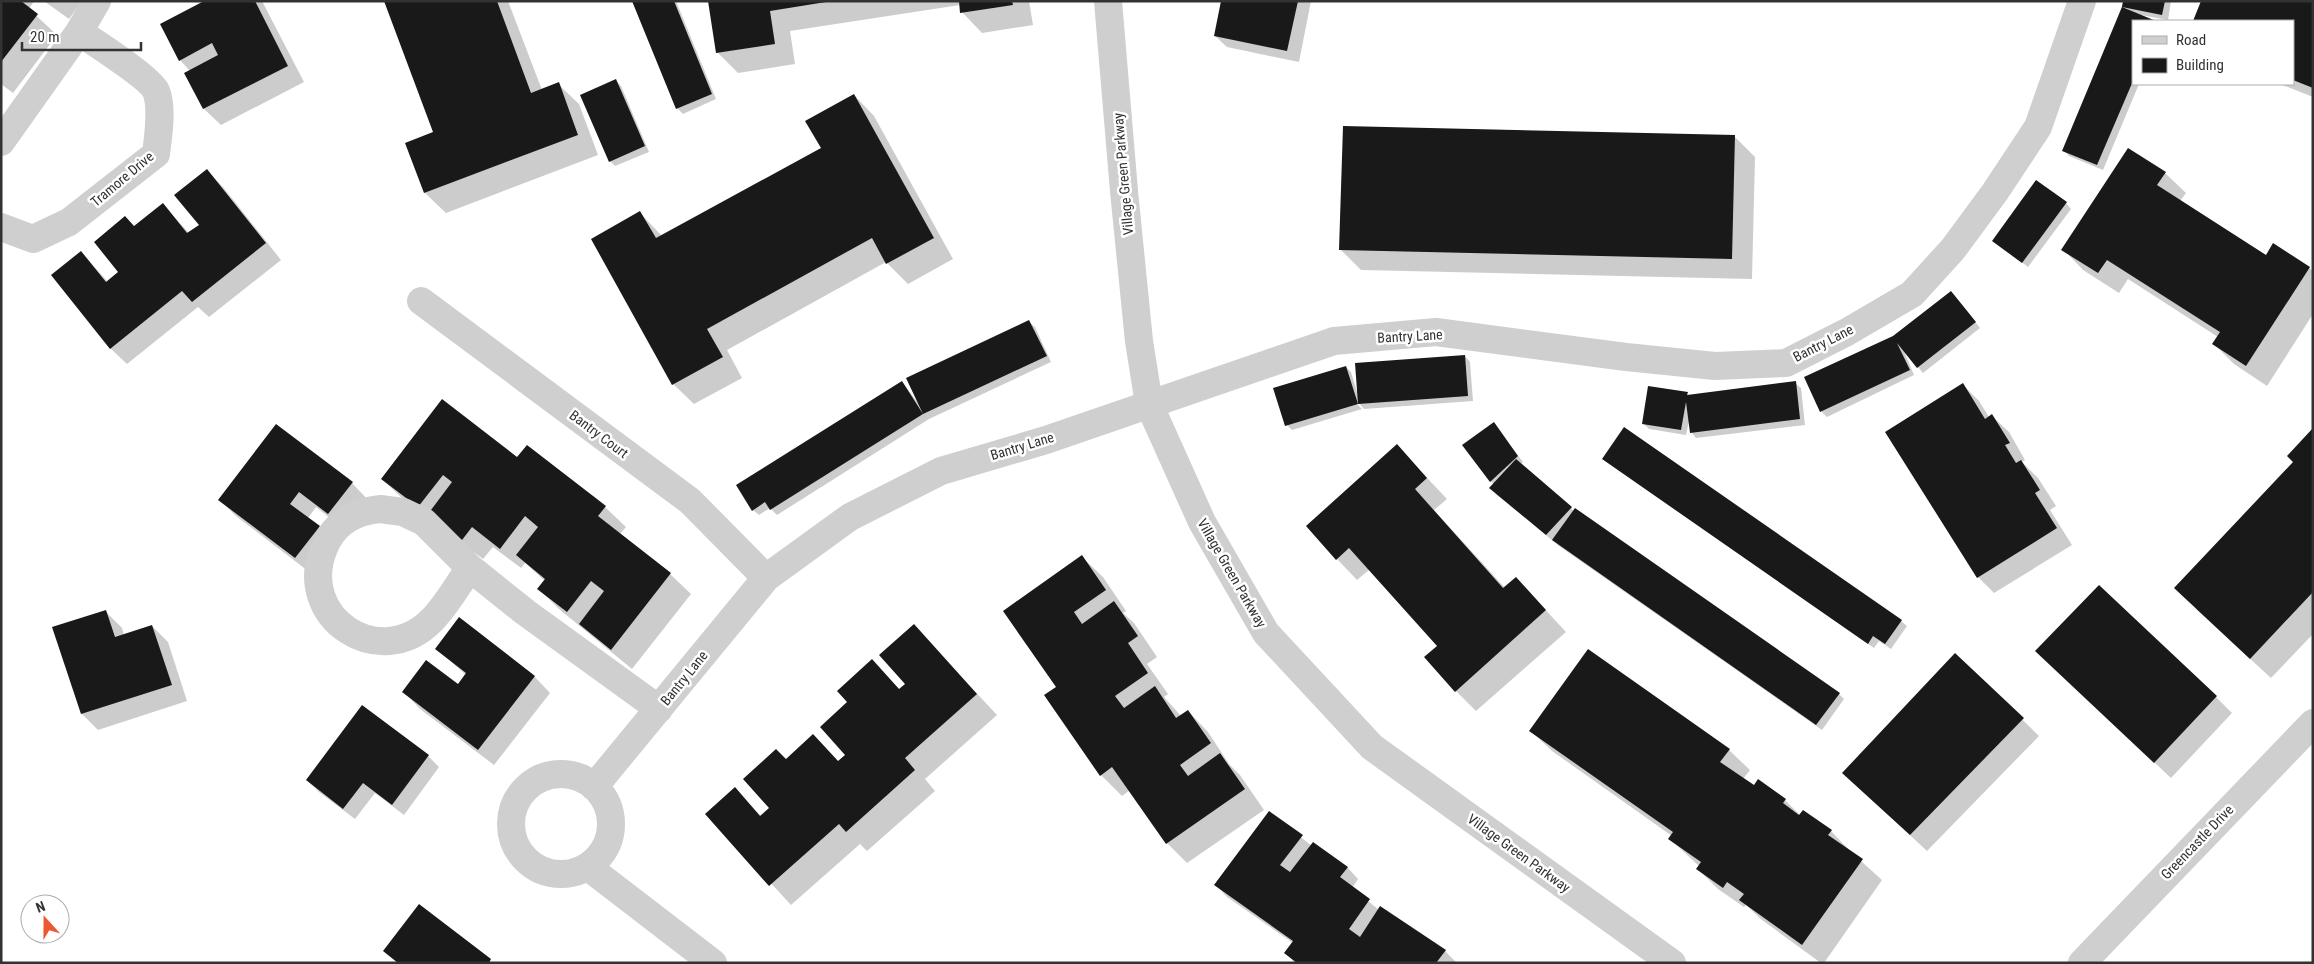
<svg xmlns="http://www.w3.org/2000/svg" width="2314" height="964" font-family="'Roboto Condensed',sans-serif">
<rect width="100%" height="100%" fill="#fff"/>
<path fill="#0003" d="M1,1H34L29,9L57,35L13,93L1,84Z
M44,1H82L69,19Z
M207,1H262L304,82L221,125L204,109L186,73L190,71L180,60Z
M385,1H508L542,90L558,84L579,104L598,155L446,213L425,193L407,143L435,133Z
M633,1H676L716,99L683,114L677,108Z
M709,1H1029L1033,25L982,33L962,12L960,5L790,31L795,64L738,73L717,52Z
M1222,1H1311L1299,62L1227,47L1215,36Z
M2124,1H2171L2168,20L2141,15L2153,21H2133V84H2139L2103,170L2069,156L2064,150Z
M2202,1H2313V97L2280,84H2293V21H2194Z
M616,81L621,86L649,152L615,166L610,161Z
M854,95L874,116L953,259L908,284L886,262L727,350L742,378L694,404L673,384L640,213L662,236L822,148Z
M1735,137L1755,157L1752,279L1361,270L1340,249Z
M207,171L223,187L281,260L209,317L198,307L127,364L110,348L81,252L108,282L120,272L135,227L163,205L189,233L200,225Z
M2165,173L2186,193L2180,201L2266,257L2309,268L2313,271V314L2267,386L2234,364L2214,344L2218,337L2128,279L2119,293L2083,270L2063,249Z
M2066,203L2071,209L2028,267L1994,241Z
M1956,298L1980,328L1923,373L1903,349L1914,375L1827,417L1821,411L1894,337Z
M1029,322L1035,327L1051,362L929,419L777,515L770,508L759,515L753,510L902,382L918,403Z
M1465,356L1470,362L1473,401L1364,409L1358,402H1355L1362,409L1292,430L1287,425L1346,367L1351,372L1357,392Z
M1795,383L1801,388L1805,425L1696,438L1691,432L1689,421L1686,435L1649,429L1643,423L1687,394L1689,396Z
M1963,385L1979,401L1989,417L1992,416L2009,432L2025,460L2022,462L2038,478L2056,506L2050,510L2072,545L1994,593L1978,577Z
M1493,423L1523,462L1521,464L1574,511L1839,694L1844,699L1822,730L1559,546L1496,494L1494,485L1464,445Z
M2313,430V634L2271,678L2196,609L2295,462Z
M1397,446L1447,499L1434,510L1505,588L1516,578L1566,632L1476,711L1456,691L1439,646L1370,569L1357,580L1337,559Z
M518,458L605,507L626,527L620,534L670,574L691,594L632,669L559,609L539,589L545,581L525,563L521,568L493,547L483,559L403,499L382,479Z
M1603,459L1901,621L1907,626L1891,649L1879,641L1874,648Z
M352,483L368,500L345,530L316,507L308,518L335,543L312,574L236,516L220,500Z
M1082,557L1103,577L1126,611L1123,613L1134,623L1157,657L1147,664L1168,694L1164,697L1181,716L1188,711L1208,732L1229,764L1240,775L1264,810L1187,863L1167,843L1130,790L1122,796L1101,775L1046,696L1058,688Z
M106,612L122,628L124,635L152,626L168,642L187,701L98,730L82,714Z
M914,626L997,715L925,779L935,791L867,851L860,844L791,905L707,814L735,789L761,816L771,808L786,760L813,735L839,762L847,755L849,702L872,661L900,690L907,684Z
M437,649L534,676L550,693L494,765L420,709L404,692L458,686L466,675Z
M1955,654L2039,736L1927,851L1843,773Z
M2053,667L2216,697L2232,713L2171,778Z
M1531,731L1729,750L1750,770L1743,779L1754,787L1785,800L1800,815L1831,831L1851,852L1882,880L1824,963H1821L1762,920L1746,905L1744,907L1718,889L1698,869L1699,866L1670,839L1672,836L1552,751Z
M428,756L439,767L404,815L375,793L355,819L319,792L307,780Z
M1270,813L1312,846L1347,867L1358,879L1352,888L1379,910L1445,951L1457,963H1295L1286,953L1293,943L1227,897L1216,885Z"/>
<path fill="#191919" d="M1,1H21L38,14L1,62Z
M204,1H255L288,66L203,109L184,73L218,55L212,43L179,61L160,24Z
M384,1H497L531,93L559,82L578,135L424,193L405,143L433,132Z
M632,1H674L712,94L676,109Z
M708,1H826V2L770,11L775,44L716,53Z
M959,1H1012L1013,5L960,13Z
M1221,1H1298L1287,51L1214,36Z
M2123,1H2165L2162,15L2122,7Z
M2201,1H2313V88L2293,80V21H2193Z
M2122,7L2156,21H2133V81L2097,165L2062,151Z
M616,79L645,146L609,162L580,95Z
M854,94L934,238L886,264L872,238L707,329L723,357L672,385L591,239L640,211L656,238L821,148L805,121Z
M1343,126L1735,135L1732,259L1339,250Z
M2128,148L2166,172L2157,185L2266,255L2273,243L2310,267L2246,366L2212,344L2220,332L2107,260L2098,273L2061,250Z
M207,169L266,243L192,302L182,291L110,349L51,275L81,251L106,282L118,272L94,242L125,216L134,226L163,203L187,233L199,225L174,195Z
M2036,180L2067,202L2022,263L1992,241Z
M1951,291L1976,322L1917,368L1897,343L1910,370L1820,412L1804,377L1893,336Z
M1029,320L1047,356L923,414L770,510L765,502L752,511L736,485L902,381L923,414L906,378Z
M1465,355L1468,396L1358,404L1355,363Z
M1346,366L1358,404L1285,426L1273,388Z
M1796,381L1800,419L1690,433L1686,402L1681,430L1642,424L1648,386L1688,392L1687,395Z
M1963,383L1985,419L1992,414L2010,443L2005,445L2016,463L2021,460L2040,490L2035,493L2057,528L1977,578L1885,432Z
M442,399L517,457L527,445L606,506L598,516L671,573L611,650L579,624L604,591L591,581L567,612L537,589L545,579L516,555L538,527L525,516L500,549L472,527L462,540L428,514L452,482L443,475L418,507L381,479Z
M1494,422L1518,456L1490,482L1462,445Z
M276,424L353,482L328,514L299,492L290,504L320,526L295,558L218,500Z
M1624,427L1902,620L1885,644L1873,636L1868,644L1602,459Z
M2313,428V592L2250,659L2174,588L2293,462L2287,456Z
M1397,444L1427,478L1415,489L1503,588L1516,577L1546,610L1455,692L1424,657L1437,646L1349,548L1336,560L1306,526Z
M1516,459L1572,507L1546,535L1489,488Z
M1575,508L1840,693L1816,725L1552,540Z
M1082,555L1106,590L1074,612L1082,624L1114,601L1138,636L1128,643L1148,673L1115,696L1124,708L1155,686L1176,718L1188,710L1211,743L1180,765L1188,776L1220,753L1245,789L1166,844L1112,767L1100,776L1044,695L1056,687L1003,611Z
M2099,585L2217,696L2154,763L2035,651Z
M106,610L115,637L152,625L172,685L81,714L52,627Z
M459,617L535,676L478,750L402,692L426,660L458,684L466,673L435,649Z
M914,624L977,694L905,758L915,770L846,832L839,824L769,886L705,814L735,787L760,816L769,808L743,779L776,749L786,759L813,734L838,761L845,755L820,727L847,702L837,691L872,659L899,689L905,684L879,655Z
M1588,649L1730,749L1720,762L1754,785L1758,779L1786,799L1783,803L1799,815L1803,810L1832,830L1828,835L1863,859L1802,945L1739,900L1744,894L1727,882L1723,888L1696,869L1701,862L1668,839L1673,832L1529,731Z
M1955,653L2024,718L1910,835L1842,773Z
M362,705L429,755L392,805L363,783L343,809L306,780Z
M1269,811L1303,835L1280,865L1290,872L1313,842L1348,867L1340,877L1370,899L1349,929L1360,937L1380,906L1446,950L1436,963H1297L1284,953L1293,941L1214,885Z
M419,904L491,959L489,963H398L383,951Z"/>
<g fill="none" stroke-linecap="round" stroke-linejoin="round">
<path stroke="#cfcfcf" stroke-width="28" d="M1108,1L1124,191L1139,341L1149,404L1202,522L1266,633L1372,747L1672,963
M1,142L79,32L97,1
M1,227L33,239L69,222L156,154C158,137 163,108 156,91C150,78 94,42 79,32
M421,301L690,501L766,578
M380,509L403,512L424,522L470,568C458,584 447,605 432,620C380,673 295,618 324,548C330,533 342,520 358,514C364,511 373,510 380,509Z
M470,568L525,612L659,709
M511 824a50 50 0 1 1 100 0a50 50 0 1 1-100 0Z
M594,787L766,578L850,517L941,471L1046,440L1334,341L1436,332L1626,357L1715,366L1786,363L1847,332L1912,294L1953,249L1995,192L2038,127L2082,1
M588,867L713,963
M2082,963L2313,723"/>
</g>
<g text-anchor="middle" stroke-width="5" stroke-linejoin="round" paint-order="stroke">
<g font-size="14" fill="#323232" stroke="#fff">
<text transform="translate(1123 174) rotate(-95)" y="5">Village Green Parkway</text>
<text transform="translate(122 179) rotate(-40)" y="5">Tramore Drive</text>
<text transform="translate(1410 336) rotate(-3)" y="5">Bantry Lane</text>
<text transform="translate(1823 343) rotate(-27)" y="5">Bantry Lane</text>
<text transform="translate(599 434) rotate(37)" y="5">Bantry Court</text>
<text transform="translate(1022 446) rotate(-17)" y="5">Bantry Lane</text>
<text transform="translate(1232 573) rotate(60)" y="5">Village Green Parkway</text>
<text transform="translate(684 678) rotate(-51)" y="5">Bantry Lane</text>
<text transform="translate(2197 842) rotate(-46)" y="5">Greencastle Drive</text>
<text transform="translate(1519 853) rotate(36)" y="5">Village Green Parkway</text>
</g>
</g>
<rect width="2314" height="964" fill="none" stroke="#323232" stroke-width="5"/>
<rect x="2132" y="20" width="162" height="65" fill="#ffffff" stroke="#adadad"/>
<rect x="2142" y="36" width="25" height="8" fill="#cfcfcf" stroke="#adadad"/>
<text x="2176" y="45" font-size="15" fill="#323232">Road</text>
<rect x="2142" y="58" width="25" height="15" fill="#191919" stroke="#adadad"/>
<text x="2176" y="70" font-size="15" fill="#323232">Building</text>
<g transform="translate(45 919) rotate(339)"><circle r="24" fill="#ffffff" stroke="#adadad"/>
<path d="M0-4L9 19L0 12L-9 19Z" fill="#ec5831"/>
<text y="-8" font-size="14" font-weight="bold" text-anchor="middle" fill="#323232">N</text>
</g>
<path d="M22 42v8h119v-8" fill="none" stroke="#323232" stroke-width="2.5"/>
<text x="30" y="42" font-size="15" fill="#323232" stroke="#ffffff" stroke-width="4" paint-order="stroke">20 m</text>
</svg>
